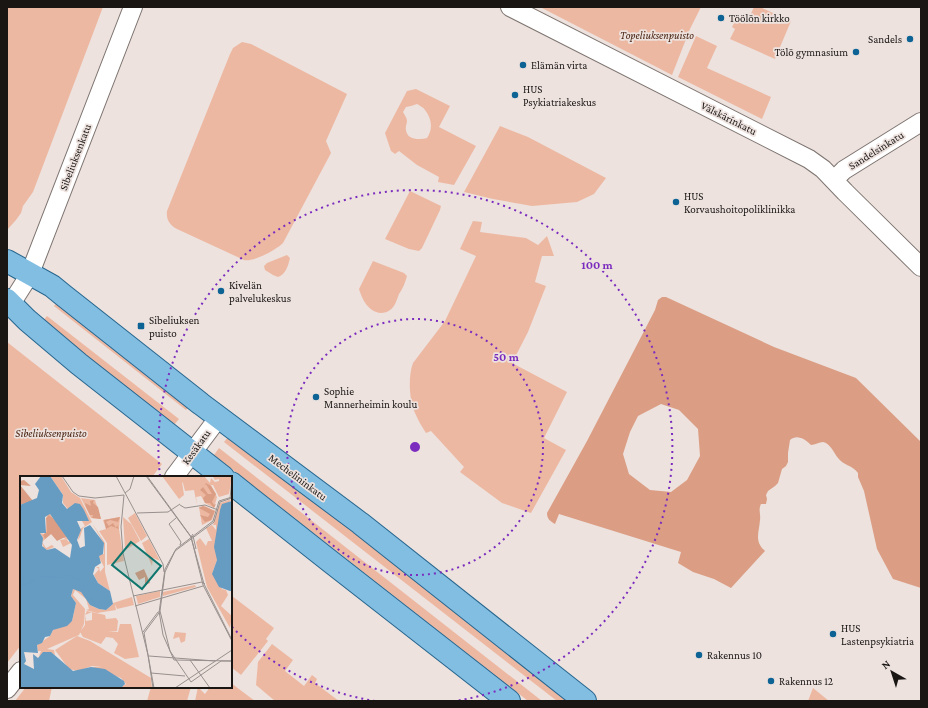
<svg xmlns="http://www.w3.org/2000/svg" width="928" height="708" font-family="'Crimson Pro',serif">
<rect width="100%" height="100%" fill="#ede2de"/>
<path fill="#edb8a2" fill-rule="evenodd" d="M7,7H103L33,192L23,206L21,213L16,220L7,230Z
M540,7H691L695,8L696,7H701L690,29L672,75Z
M754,7H760L791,21L775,59L730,39L735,29L732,27L737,17L747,22Z
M696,36L717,46L707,68L771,97L762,119L678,77Z
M242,42L251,44L347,94L326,141L331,153L283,243C276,250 254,262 244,260L177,229C170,225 166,220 167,211L230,54L233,48Z
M416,89L450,106L439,127L476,146L454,185L438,182L439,177L417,165L399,151L395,154L391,151L385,133L407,91ZM417,104C420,106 423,107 425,110C432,119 433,129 427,138C419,140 407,140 406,130C405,127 407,124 407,121C407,118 404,114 403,112L406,107L411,106Z
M500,126L528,137L606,178L594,194L577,202L532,206L493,199L464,192Z
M410,191L441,206L440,210L422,248L419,251L409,249L385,239Z
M473,221L482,222L480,232L526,238L538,245L547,236L554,256H542L535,282L546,286L528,332L512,363L567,392L544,438L566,450L531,513L502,503L460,472L464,467L431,431L426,433C422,427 418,420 415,413C409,400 408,376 413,363L445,321L476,256L460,249Z
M287,255L290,258C288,266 286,274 278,277L273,275L265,270L264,266L267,263Z
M373,261L404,273L407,276C405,283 403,288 399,294C397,299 395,307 390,310C388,312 384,313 381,313C368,312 362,299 359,289Z
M59,300L191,404L186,410L54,306Z
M47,316L179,419L174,425L42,322Z
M7,342L162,464L152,477H21V645L7,663Z
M229,436L571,701H557L224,442Z
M219,448L542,701H528L214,455Z
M232,596L274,628L266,639L268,641L241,675L231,667V597Z
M272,644L293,660L285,671L304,686L312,675L317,679L315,683L339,701H275L256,685L258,662Z
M231,683L255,701H195L198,687L205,694L210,687H231Z
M26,687H52L49,701H15Z
M151,687H191L187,701H147Z
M813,688L829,701H808Z"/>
<path fill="#db9e84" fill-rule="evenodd" d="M662,297H666L774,347L856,378L921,442V588L893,579L877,549L864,491L858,477V473C852,465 843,465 838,458C834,453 830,443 823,442C819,442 815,445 811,445C805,439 797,434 790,440L788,453V462L786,466L782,469L778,483L775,486L768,491L766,495L767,499L766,504H761C758,510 761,514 760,520C759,533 754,541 765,551L731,588L714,579L693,572L678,563L681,552L559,514L555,524C550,521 547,519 547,513L587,441L655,310L658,300ZM661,404L679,410L698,429L700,456L687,480L671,492L650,490L629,474L623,454L630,432L638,416Z"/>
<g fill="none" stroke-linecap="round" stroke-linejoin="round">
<g stroke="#7d7470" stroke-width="20">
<path id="minor" d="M510,7L809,159L823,169L845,192L921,267
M834,180L844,170L921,122
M11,304L30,274L34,263L133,7
M174,477L219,417
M7,689L21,671"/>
</g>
<g stroke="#27668e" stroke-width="24">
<path id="major" d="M7,261L52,286L63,295L201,404L360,523L585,701
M7,300L27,320L79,364L223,477
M231,483L331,562L509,701"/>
</g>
<use href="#minor" stroke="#fff" stroke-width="18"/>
<use href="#major" stroke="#82bde2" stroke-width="22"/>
</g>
<g fill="none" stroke="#7b2cbf" stroke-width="2" stroke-dasharray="2 4">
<circle cx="415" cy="447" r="128"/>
<path d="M375 701A257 257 0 0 1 232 627M160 476A257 257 0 1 1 455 701"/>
</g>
<g fill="#0d6394" stroke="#ede2de" stroke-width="1.5">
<circle cx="721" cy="18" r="4"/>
<circle cx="910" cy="39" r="4"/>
<circle cx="856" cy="52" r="4"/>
<circle cx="523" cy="65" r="4"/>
<circle cx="515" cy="95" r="4"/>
<circle cx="676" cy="202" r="4"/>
<circle cx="221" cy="291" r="4"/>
<rect x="137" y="322" width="8" height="8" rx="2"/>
<circle cx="316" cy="397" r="4"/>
<circle cx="833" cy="634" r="4"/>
<circle cx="699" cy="655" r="4"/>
<circle cx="771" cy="681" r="4"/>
</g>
<g text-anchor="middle" stroke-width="3.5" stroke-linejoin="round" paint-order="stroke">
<g font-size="11" fill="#191614" stroke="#ede2de" text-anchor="start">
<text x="729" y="22">Töölön kirkko</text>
<text x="902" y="43" text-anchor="end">Sandels</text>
<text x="848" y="56" text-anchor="end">Tölö gymnasium</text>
<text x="531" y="69">Elämän virta</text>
<text x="523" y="93">HUS<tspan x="523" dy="13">Psykiatriakeskus</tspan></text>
<text x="684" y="200">HUS<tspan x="684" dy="13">Korvaushoitopoliklinikka</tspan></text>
<text x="229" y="289">Kivelän<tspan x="229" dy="13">palvelukeskus</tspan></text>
<text x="149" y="324">Sibeliuksen<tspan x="149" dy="13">puisto</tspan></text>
<text x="324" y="395">Sophie<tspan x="324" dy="13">Mannerheimin koulu</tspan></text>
<text x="841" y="632">HUS<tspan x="841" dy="13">Lastenpsykiatria</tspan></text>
<text x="707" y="659">Rakennus 10</text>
<text x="779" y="685">Rakennus 12</text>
</g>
<g font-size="11" font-style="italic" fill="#441d0b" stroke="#ede2de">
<text x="657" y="39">Topeliuksenpuisto</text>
<text x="51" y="437">Sibeliuksenpuisto</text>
</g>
<g font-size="11" fill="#191614" stroke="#ede2de">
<text transform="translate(729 118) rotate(27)" y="4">Välskärinkatu</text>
<text transform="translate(876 150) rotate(-32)" y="4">Sandelsinkatu</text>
<text transform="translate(75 157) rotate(-69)" y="4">Sibeliuksenkatu</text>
<text transform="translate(196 447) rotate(-54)" y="4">Kesäkatu</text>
<text transform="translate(298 477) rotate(37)" y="4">Mechelininkatu</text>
</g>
</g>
<g transform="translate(20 476)">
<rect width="212" height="212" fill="#ede2de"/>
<path d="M30,0H41L51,16L60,22L72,46L63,52L60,61L58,64L60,53L65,50L62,45L68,44L59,28L52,29L49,34L47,32L43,27V19ZM142,0H184L190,7L191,2L195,6L199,5V3L195,4L193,1L212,0L209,18L199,21L193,9H191L197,21L194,32L185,27L181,20L176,21L177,29L174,14L165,15L163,7L162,6L164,19L159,23ZM61,22L75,24L81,43L71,42ZM212,23L201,35L198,47L197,84L193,95L202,113L206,114L208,119L201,130L212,140L210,152L187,111L176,66L180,62L186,70L188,65H192L186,52L192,49L196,54V49H193L200,27ZM185,30L195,35L192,44L182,49L179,31ZM115,37L127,60L121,65L108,42ZM27,38H30L41,51L51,67L39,73L43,71L40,64L46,63L49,66V64L31,58L22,66L26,72L32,69L34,71L27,74L24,72L21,65L23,62L20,57L24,58L26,54ZM100,41L99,53L104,85L87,89V67L79,55L86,53L83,44ZM103,41L111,48L120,65L105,74ZM72,47L85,67V96L93,127L112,121L114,129L97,133L95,128L96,134L77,137L66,134L69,133L66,123L55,114L53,119L65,133L64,148L59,159L27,173L34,174L35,179L30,176L19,180L21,175H18L17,169L30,160L33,154L52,145L56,127L51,120L53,113L61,115L70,129L79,133L86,134L93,128L90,115L78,107L74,99L79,93L76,91H79L80,96L84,91L79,81V78H84V68ZM129,63L140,85L133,82L132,90L122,67ZM175,109L176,111L143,120V116ZM140,115V121L118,128L116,120ZM67,135L85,139L86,143L96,142L98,145L97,155H88L98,156L100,148H111L119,181L105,183L94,177L98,168L93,162L86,161L81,168L63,161L60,156L65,149V139L66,145L72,144V136L65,139ZM155,156L166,157L165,165L161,167L159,161L153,163ZM57,160L70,165L131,202L132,212H99L106,208L101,202L72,191H82L72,190L58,195L49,193L35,174Z" fill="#edb8a2"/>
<path d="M4,4L11,10L0,9L13,25L0,29V5ZM186,8L184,10L186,7L191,10L196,18L192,26L194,29L196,28L194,32L190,27H185L183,22L186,19L180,14L183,11L188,18H192ZM74,24L73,27L78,31L81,43L72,42L73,39H70L66,31L65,27L71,30L70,25ZM183,30L195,35L191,44L185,46L180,39L188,41L190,38L179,32ZM29,39L41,50L47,60L37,65L31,58L25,63L23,59L27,56L26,42ZM100,41L98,46L90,44L86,46L89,50L93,47L96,52L97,49L99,53L91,50L86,53L84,44ZM124,93L130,107L125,109V101L119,104L115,97Z" fill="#db9e84"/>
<path d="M21,0H30L43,19L42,27L47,33L55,27L60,28L64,34L69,45H57L61,54L57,64L60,72L65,70L64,52L70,49L84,67L83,78L79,80L81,87L75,91L73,98L78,107L90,115L93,128L86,134L79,133L70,129L61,116L53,113L51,120L56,127L52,145L47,150L33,154L30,160L25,161L22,167L17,169L18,177L4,176L6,185L4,188L14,193L13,178L18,182L23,176H31L53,195L71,191L85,193L104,205L105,208L101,212H0V29L17,22L19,14L15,8ZM30,38L52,69L50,82L35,72L27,74L22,70L23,62L20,57H26L25,41ZM212,25V115H210L199,111L192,98L197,84L194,71L200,34L202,28Z" fill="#669bc2" fill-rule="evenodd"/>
<path fill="none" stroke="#669bc2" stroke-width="2" d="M0,110L19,102L49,100L59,104L70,114L73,120L68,124"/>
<path fill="none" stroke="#98908d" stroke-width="1" d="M42,0L53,16L59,20L75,22L104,19M96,0L143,88L144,96M126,0L171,61L183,109L212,165M127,0L172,62M105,17L110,13L114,0M104,19L101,51L103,77L128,179L133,212M212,22L200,26L194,46L155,75L145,96L140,135L150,175L171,206L201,185H212M210,23L212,2M160,29L165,32L185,29L198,34M117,37L148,36L160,28M156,42L149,48L161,66L160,69M173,58L171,61L184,108L212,164M173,60L176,73M113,120L182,106L185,108M115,130L183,110M139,135L143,159L154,184L212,185M123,156L138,136M129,180L195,185M170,184L190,212M131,197L165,200M134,212L124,157L139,137L145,93L156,73L193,45L199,25L212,21M155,212L212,174"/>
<path fill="#0f766e" fill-opacity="0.15" stroke="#0f766e" stroke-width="2" d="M111,66L141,90L122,113L92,89Z"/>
<rect width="212" height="212" fill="none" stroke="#191614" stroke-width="2"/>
</g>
<circle cx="415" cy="447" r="6" fill="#7b2cbf" stroke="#ede2de" stroke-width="2"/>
<g font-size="12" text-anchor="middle" font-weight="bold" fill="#7b2cbf" stroke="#ede2de" stroke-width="3.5" stroke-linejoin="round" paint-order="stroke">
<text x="597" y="269">100 m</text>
<text x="506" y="361">50 m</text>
</g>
<rect width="928" height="708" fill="none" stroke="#191614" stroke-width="16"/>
<g transform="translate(892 672) rotate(321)" stroke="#ede2de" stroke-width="3" paint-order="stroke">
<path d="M0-3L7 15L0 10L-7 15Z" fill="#191614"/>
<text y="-6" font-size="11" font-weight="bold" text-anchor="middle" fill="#191614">N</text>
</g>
</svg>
